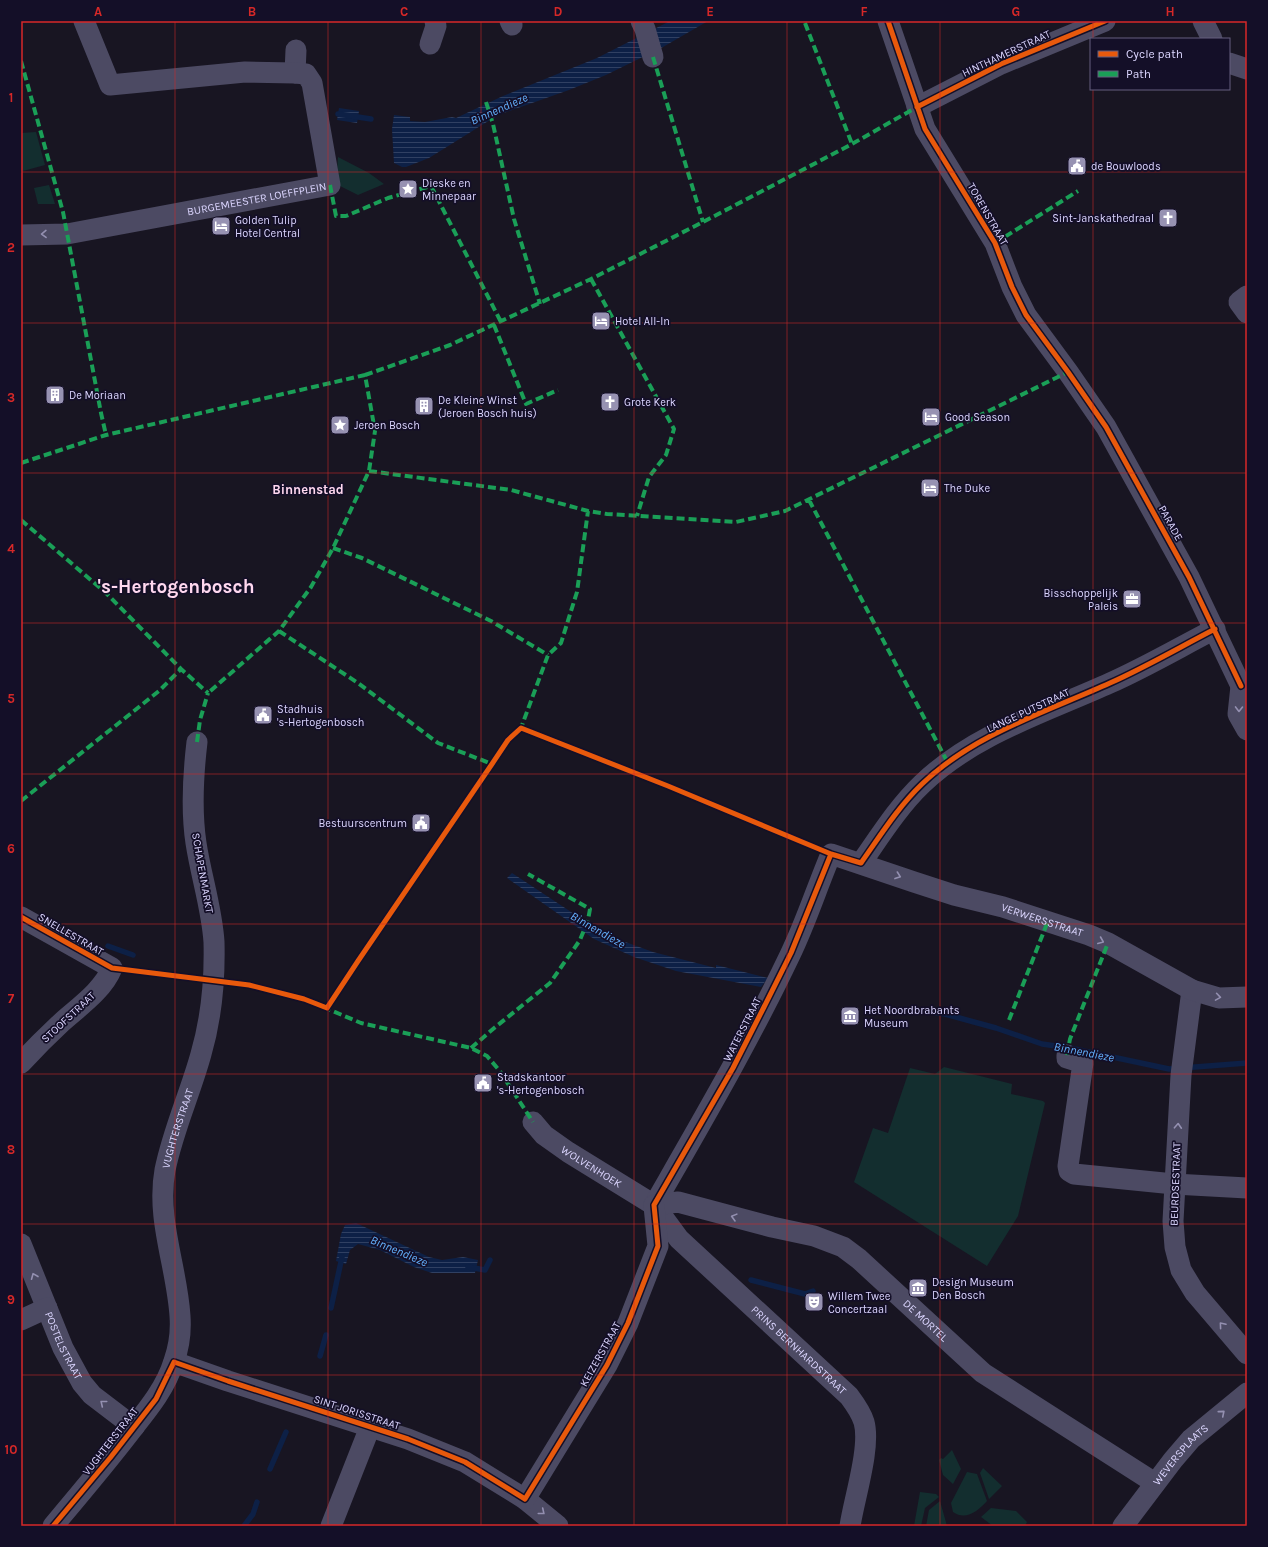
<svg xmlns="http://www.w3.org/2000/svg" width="1268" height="1547" font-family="Karla,sans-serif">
<defs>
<pattern id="water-rules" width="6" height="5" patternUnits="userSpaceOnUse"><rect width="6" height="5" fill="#0d2046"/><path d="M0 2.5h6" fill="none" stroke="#304062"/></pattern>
</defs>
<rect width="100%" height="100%" fill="#181522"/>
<path fill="#132e2f" d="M36,132L45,165L23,171L21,166V133Z
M338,157L369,173L384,184L358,195L336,184Z
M49,185L55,204H38L34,188Z
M944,1067L1012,1084L1011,1094L1043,1101L1045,1103L1018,1216L987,1266L854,1182L873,1128L888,1133L910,1068L935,1074Z
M952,1450L961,1469L953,1484L943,1475L939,1460L941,1458L943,1459Z
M983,1468L1002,1486L989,1499L980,1473Z
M967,1472L977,1474L987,1501C978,1511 966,1521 953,1512L951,1503Z
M920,1492L936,1494L939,1497L925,1508L921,1526H914Z
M940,1501L947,1526H926L929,1510Z
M991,1508L1016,1511L1027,1522L1025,1526H993L981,1517Z"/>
<path fill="url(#water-rules)" d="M670,21H708L663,47L606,75L569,90L498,115L429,158L406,167H402L394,163L392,129L394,115L410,117V121L425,122L452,117L456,118L503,96L597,58Z
M339,108L359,111L357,123L337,120Z
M512,873L606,935L653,952L716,968V965L768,978L761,987L676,971L634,957L594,939L507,878Z
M356,1223L429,1257L442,1260L463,1257L478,1260L475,1273H432L414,1267L380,1250L358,1244L350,1250L346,1264L336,1261L341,1234L345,1225Z"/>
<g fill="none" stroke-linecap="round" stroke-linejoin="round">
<path stroke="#0d2046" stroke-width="5.5" d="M338,114L371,119
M108,946L133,955
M925,1011L945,1014L996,1028L1042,1044L1070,1048L1169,1069L1247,1063
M468,1267L485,1270L490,1260
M751,1280L805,1294L813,1291
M331,1308L342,1257
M320,1356L326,1335
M270,1469L286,1432
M244,1526L253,1514L257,1502"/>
<g stroke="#4c4a63" stroke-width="21">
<path d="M510,21L512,25"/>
<path d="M641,21L645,29L653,57"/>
<path d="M888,21L925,129L995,243L1012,287L1026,315L1068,372L1106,427L1189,577L1241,686"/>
<path d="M1203,21L1212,39"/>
<path d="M430,44L436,26L435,21"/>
<path d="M1229,63L1247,69"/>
<path d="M295,73L296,50"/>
<path d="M917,107L1001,64L1105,21"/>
<path id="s1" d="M21,235L67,234L330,185L312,83L306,74L295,73L245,72L110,85L84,21"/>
<path d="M1247,296L1239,302L1247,313"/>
<path d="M1241,686L1238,714L1247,730"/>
<path d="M861,863C880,836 898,807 922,784C974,734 1046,712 1110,683C1146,667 1180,647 1215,629"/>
<path d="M21,917L112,968C103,990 80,1006 62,1022C48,1035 34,1049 21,1063"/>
<path d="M1192,990L1181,1075L1173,1221L1175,1247L1181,1270L1195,1293L1247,1354"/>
<path d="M1067,1055V1058L1083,1063L1068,1166L1069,1171L1074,1174L1174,1184L1247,1188"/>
<path id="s2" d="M533,1122L544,1135L568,1152L654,1205L679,1239L849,1396C855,1404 861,1412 864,1422C871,1447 854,1499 850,1526"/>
<path id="s3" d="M654,1205C701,1123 749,1041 790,955C806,922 817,887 831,854L914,882L954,895L1003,907L1089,935L1108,943L1192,990L1219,998L1247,997"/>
<path id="s4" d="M654,1205L678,1202L772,1227L814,1236L843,1247L859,1259L983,1373L1155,1483"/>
<path id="s5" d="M21,1244L63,1348L82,1383L92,1395L134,1427"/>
<path d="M21,1320L47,1308"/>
<path d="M174,1362L228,1381L408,1439L465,1462L525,1499L558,1526"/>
<path d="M525,1499L607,1365L628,1323L658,1246L654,1206"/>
<path id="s6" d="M53,1526C80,1494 107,1462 133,1428C149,1408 166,1387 174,1361C179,1347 181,1330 180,1316C177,1267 156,1219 165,1170C173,1130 190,1094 201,1054C212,1016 215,981 214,942C212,909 201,876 196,843C191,810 193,776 197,742"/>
<path d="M331,1526L370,1427"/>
<path id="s7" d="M1123,1526L1173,1460L1191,1439L1247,1393"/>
</g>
<path stroke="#1a9f57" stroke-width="4" stroke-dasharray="8 4" stroke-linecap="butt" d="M805,23L852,144
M653,57L703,222
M21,61L63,212L101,413L106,435
M486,102L493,124L514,219L540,304
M330,185L336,216H346L388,198L431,186L501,322
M995,243L1078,191
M591,279L674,429L666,455L649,477L637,516
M494,325L526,404L558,390
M365,375L450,345L591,279L703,222L852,144L917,107
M21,463L106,435L365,375L375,431L369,471L333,548L311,587L279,631L208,693
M369,471L511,490L588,511L607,514L736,522L785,511L1068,372
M809,500L948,763
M21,520L106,593L181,669L208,693
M333,548L362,558L491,621L548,655
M279,631L358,683L438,743L492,764
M519,730L521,728L548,655L561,643L577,592L588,511
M197,742L200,720L208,693
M21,801L159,691L181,669
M323,1007L361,1023L471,1048L487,1056L499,1070L533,1122
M1009,1020L1048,921
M471,1048L493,1029L550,983L580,940L588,920L590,909L528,874
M1067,1055L1070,1039L1108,943"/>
<g stroke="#140f28" stroke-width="8">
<path id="cycleway" d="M888,21L925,129L995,243L1012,287L1026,315L1068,372L1106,427L1189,577L1241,686
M917,107L1001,64L1105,21
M21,917L112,968L249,985L304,999L327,1008L358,961L492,764L508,740L521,728L668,786L831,854L861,863C880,836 898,807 922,784C974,734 1046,712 1110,683C1146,667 1180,647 1215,629
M53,1526L110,1458L156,1399L174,1362L228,1381L408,1439L465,1462L525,1499L607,1365L628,1323L658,1246L654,1205L733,1068L764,1007L791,953L831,854"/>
</g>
<use href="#cycleway" stroke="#e8590c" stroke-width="5"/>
</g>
<defs><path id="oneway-chevron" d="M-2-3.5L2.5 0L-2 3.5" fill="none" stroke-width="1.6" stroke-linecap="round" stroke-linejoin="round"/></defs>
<g stroke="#9490b1">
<use href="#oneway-chevron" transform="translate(44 234) rotate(179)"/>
<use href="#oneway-chevron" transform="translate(1239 709) rotate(91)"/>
<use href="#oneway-chevron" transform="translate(898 876) rotate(20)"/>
<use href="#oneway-chevron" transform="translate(1101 941) rotate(23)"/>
<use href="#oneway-chevron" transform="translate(1218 997) rotate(9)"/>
<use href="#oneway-chevron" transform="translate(1178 1126) rotate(-87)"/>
<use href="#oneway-chevron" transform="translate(734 1217) rotate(-165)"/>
<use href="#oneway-chevron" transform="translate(34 1276) rotate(-112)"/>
<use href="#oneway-chevron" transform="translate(1222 1325) rotate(-130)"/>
<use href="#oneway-chevron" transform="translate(103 1403) rotate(-141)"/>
<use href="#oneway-chevron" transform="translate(1222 1413) rotate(-40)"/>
<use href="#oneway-chevron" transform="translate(542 1512) rotate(39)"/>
</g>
<path fill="none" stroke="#d62828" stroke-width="1" stroke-opacity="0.55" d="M175,21V1526M328,21V1526M481,21V1526M634,21V1526M787,21V1526M940,21V1526M1093,21V39M1093,89V1526M21,172H1247M21,323H1247M21,473H1247M21,623H1247M21,774H1247M21,924H1247M21,1074H1247M21,1224H1247M21,1375H1247"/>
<defs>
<g id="civic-square" transform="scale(1)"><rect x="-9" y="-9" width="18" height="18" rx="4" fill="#9792b2" stroke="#140f28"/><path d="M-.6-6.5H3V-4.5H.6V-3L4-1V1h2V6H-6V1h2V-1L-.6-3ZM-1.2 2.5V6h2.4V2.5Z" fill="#fff"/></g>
<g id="sight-square" transform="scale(1)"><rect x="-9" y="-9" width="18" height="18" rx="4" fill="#9792b2" stroke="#140f28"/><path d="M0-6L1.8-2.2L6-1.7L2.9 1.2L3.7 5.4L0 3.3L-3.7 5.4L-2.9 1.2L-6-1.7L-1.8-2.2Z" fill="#fff"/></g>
<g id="church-square" transform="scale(1)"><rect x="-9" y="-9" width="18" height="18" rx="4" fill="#9792b2" stroke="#140f28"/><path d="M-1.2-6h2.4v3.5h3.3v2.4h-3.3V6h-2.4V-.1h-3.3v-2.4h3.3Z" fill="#fff"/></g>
<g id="hotel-square" transform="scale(1)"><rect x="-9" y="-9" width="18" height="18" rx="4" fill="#9792b2" stroke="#140f28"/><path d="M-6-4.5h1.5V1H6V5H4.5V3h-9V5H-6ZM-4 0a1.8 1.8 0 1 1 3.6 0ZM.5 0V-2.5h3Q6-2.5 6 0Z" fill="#fff"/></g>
<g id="building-square" transform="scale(1)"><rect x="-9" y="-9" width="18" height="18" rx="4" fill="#9792b2" stroke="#140f28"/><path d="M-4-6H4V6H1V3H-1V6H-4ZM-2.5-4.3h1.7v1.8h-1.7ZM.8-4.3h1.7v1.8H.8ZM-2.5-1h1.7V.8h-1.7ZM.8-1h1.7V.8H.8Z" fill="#fff"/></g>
<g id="office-square" transform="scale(1)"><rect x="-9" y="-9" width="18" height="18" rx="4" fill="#9792b2" stroke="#140f28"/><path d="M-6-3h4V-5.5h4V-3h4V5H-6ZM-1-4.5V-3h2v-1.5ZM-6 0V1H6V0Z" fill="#fff"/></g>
<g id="museum-square" transform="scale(1)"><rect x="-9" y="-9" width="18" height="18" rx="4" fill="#9792b2" stroke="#140f28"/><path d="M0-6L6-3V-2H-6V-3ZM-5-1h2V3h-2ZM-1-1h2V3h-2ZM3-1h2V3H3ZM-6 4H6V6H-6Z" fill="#fff"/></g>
<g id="theatre-square" transform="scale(1)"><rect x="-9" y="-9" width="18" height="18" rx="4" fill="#9792b2" stroke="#140f28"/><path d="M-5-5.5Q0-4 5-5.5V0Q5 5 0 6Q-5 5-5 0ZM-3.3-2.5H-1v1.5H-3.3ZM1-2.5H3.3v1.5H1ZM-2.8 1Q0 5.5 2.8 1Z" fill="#fff"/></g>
</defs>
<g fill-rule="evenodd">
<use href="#civic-square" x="1077" y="166"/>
<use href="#sight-square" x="408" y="189"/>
<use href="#church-square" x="1168" y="218"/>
<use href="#hotel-square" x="221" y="226"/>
<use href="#hotel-square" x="601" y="321"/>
<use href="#building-square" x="55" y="395"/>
<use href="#church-square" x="610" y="402"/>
<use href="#building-square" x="424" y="406"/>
<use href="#hotel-square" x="931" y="417"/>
<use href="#sight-square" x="340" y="425"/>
<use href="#hotel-square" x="930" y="488"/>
<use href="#office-square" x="1132" y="599"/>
<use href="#civic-square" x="263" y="715"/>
<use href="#civic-square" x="421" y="823"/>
<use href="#museum-square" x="850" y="1016"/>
<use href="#civic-square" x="483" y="1083"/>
<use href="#museum-square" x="918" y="1288"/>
<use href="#theatre-square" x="814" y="1302"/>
</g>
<g text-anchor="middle" stroke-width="3.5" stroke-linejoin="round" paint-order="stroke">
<g font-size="11" fill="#dcd6ff" stroke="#140f28">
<text transform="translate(1006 53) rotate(-25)" y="4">HINTHAMERSTRAAT</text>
<text dy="4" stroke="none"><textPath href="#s1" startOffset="239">BURGEMEESTER LOEFFPLEIN</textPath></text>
<text transform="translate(988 214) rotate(60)" y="4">TORENSTRAAT</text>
<text transform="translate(1171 523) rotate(61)" y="4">PARADE</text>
<text transform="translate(1028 710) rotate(-25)" y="4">LANGE PUTSTRAAT</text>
<text transform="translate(203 873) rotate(80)" y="4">SCHAPENMARKT</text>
<text dy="4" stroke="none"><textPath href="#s3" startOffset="615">VERWERSSTRAAT</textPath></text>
<text transform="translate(71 934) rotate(30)" y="4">SNELLESTRAAT</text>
<text transform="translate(68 1017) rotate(-43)" y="4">STOOFSTRAAT</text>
<text transform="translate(742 1029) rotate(-63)" y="4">WATERSTRAAT</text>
<text dy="4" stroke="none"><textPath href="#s6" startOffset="442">VUGHTERSTRAAT</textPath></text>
<text dy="4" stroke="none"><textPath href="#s2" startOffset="74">WOLVENHOEK</textPath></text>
<text transform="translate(1175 1184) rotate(-88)" y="4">BEURDSESTRAAT</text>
<text dy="4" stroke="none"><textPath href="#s4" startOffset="306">DE MORTEL</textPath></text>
<text dy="4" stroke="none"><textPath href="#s5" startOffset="110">POSTELSTRAAT</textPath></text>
<text dy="4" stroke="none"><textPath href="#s2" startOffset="353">PRINS BERNHARDSTRAAT</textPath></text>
<text transform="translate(600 1354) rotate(-61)" y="4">KEIZERSTRAAT</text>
<text transform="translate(357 1412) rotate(18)" y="4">SINT JORISSTRAAT</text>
<text transform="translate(110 1441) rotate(-52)" y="4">VUGHTERSTRAAT</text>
<text dy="4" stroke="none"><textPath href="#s7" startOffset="92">WEVERSPLAATS</textPath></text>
</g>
<g font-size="11" fill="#dcd6ff" stroke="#140f28" text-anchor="start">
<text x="1091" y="170">de Bouwloods</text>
<text x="422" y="187">Dieske en<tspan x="422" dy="13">Minnepaar</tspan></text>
<text x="1154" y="222" text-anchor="end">Sint-Janskathedraal</text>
<text x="235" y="224">Golden Tulip<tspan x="235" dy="13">Hotel Central</tspan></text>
<text x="615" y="325">Hotel All-In</text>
<text x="69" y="399">De Moriaan</text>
<text x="438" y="404">De Kleine Winst<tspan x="438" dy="13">(Jeroen Bosch huis)</tspan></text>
<text x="624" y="406">Grote Kerk</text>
<text x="945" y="421">Good Season</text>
<text x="354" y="429">Jeroen Bosch</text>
<text x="944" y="492">The Duke</text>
<text x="1118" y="597" text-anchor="end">Bisschoppelijk<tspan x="1118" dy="13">Paleis</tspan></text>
<text x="277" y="713">Stadhuis<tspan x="277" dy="13">'s-Hertogenbosch</tspan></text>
<text x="407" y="827" text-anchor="end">Bestuurscentrum</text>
<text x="864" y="1014">Het Noordbrabants<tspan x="864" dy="13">Museum</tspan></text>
<text x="497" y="1081">Stadskantoor<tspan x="497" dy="13">'s-Hertogenbosch</tspan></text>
<text x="932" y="1286">Design Museum<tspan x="932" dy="13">Den Bosch</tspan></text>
<text x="828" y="1300">Willem Twee<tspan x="828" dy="13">Concertzaal</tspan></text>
</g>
<g font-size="12" font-style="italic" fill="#64b2ff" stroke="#140f28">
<text transform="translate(499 109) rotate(-24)" y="4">Binnendieze</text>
<text transform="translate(598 930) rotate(30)" y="4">Binnendieze</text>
<text transform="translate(1084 1052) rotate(11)" y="4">Binnendieze</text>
<text transform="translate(399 1251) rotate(23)" y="4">Binnendieze</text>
</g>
<g font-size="13" font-weight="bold" fill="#ffd8ef" stroke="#140f28">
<text x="308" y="494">Binnenstad</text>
</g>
<g font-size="19" font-weight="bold" fill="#ffd8ef" stroke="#140f28">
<text x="176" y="593">'s-Hertogenbosch</text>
</g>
</g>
<rect width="1268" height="1547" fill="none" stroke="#140f28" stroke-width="44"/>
<rect x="1090" y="38" width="140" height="52" fill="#140f28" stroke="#645f7e"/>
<rect x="1098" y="51" width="20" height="6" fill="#e8590c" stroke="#645f7e"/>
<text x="1126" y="58" font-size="12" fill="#dcd6ff">Cycle path</text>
<rect x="1098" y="71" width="20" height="6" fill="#1a9f57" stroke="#645f7e"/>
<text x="1126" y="78" font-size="12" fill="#dcd6ff">Path</text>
<rect x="22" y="22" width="1224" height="1503" fill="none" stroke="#d62828" stroke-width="1.5"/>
<g font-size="13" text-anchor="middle" font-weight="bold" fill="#d62828">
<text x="98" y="16">A</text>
<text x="252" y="16">B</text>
<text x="404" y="16">C</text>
<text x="558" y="16">D</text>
<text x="710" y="16">E</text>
<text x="864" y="16">F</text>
<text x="1016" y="16">G</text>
<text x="1170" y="16">H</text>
<text x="11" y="102">1</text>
<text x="11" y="252">2</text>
<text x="11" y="402">3</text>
<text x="11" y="553">4</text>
<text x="11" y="703">5</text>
<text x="11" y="853">6</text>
<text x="11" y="1003">7</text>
<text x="11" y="1154">8</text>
<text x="11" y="1304">9</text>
<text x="11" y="1454">10</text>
</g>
</svg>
